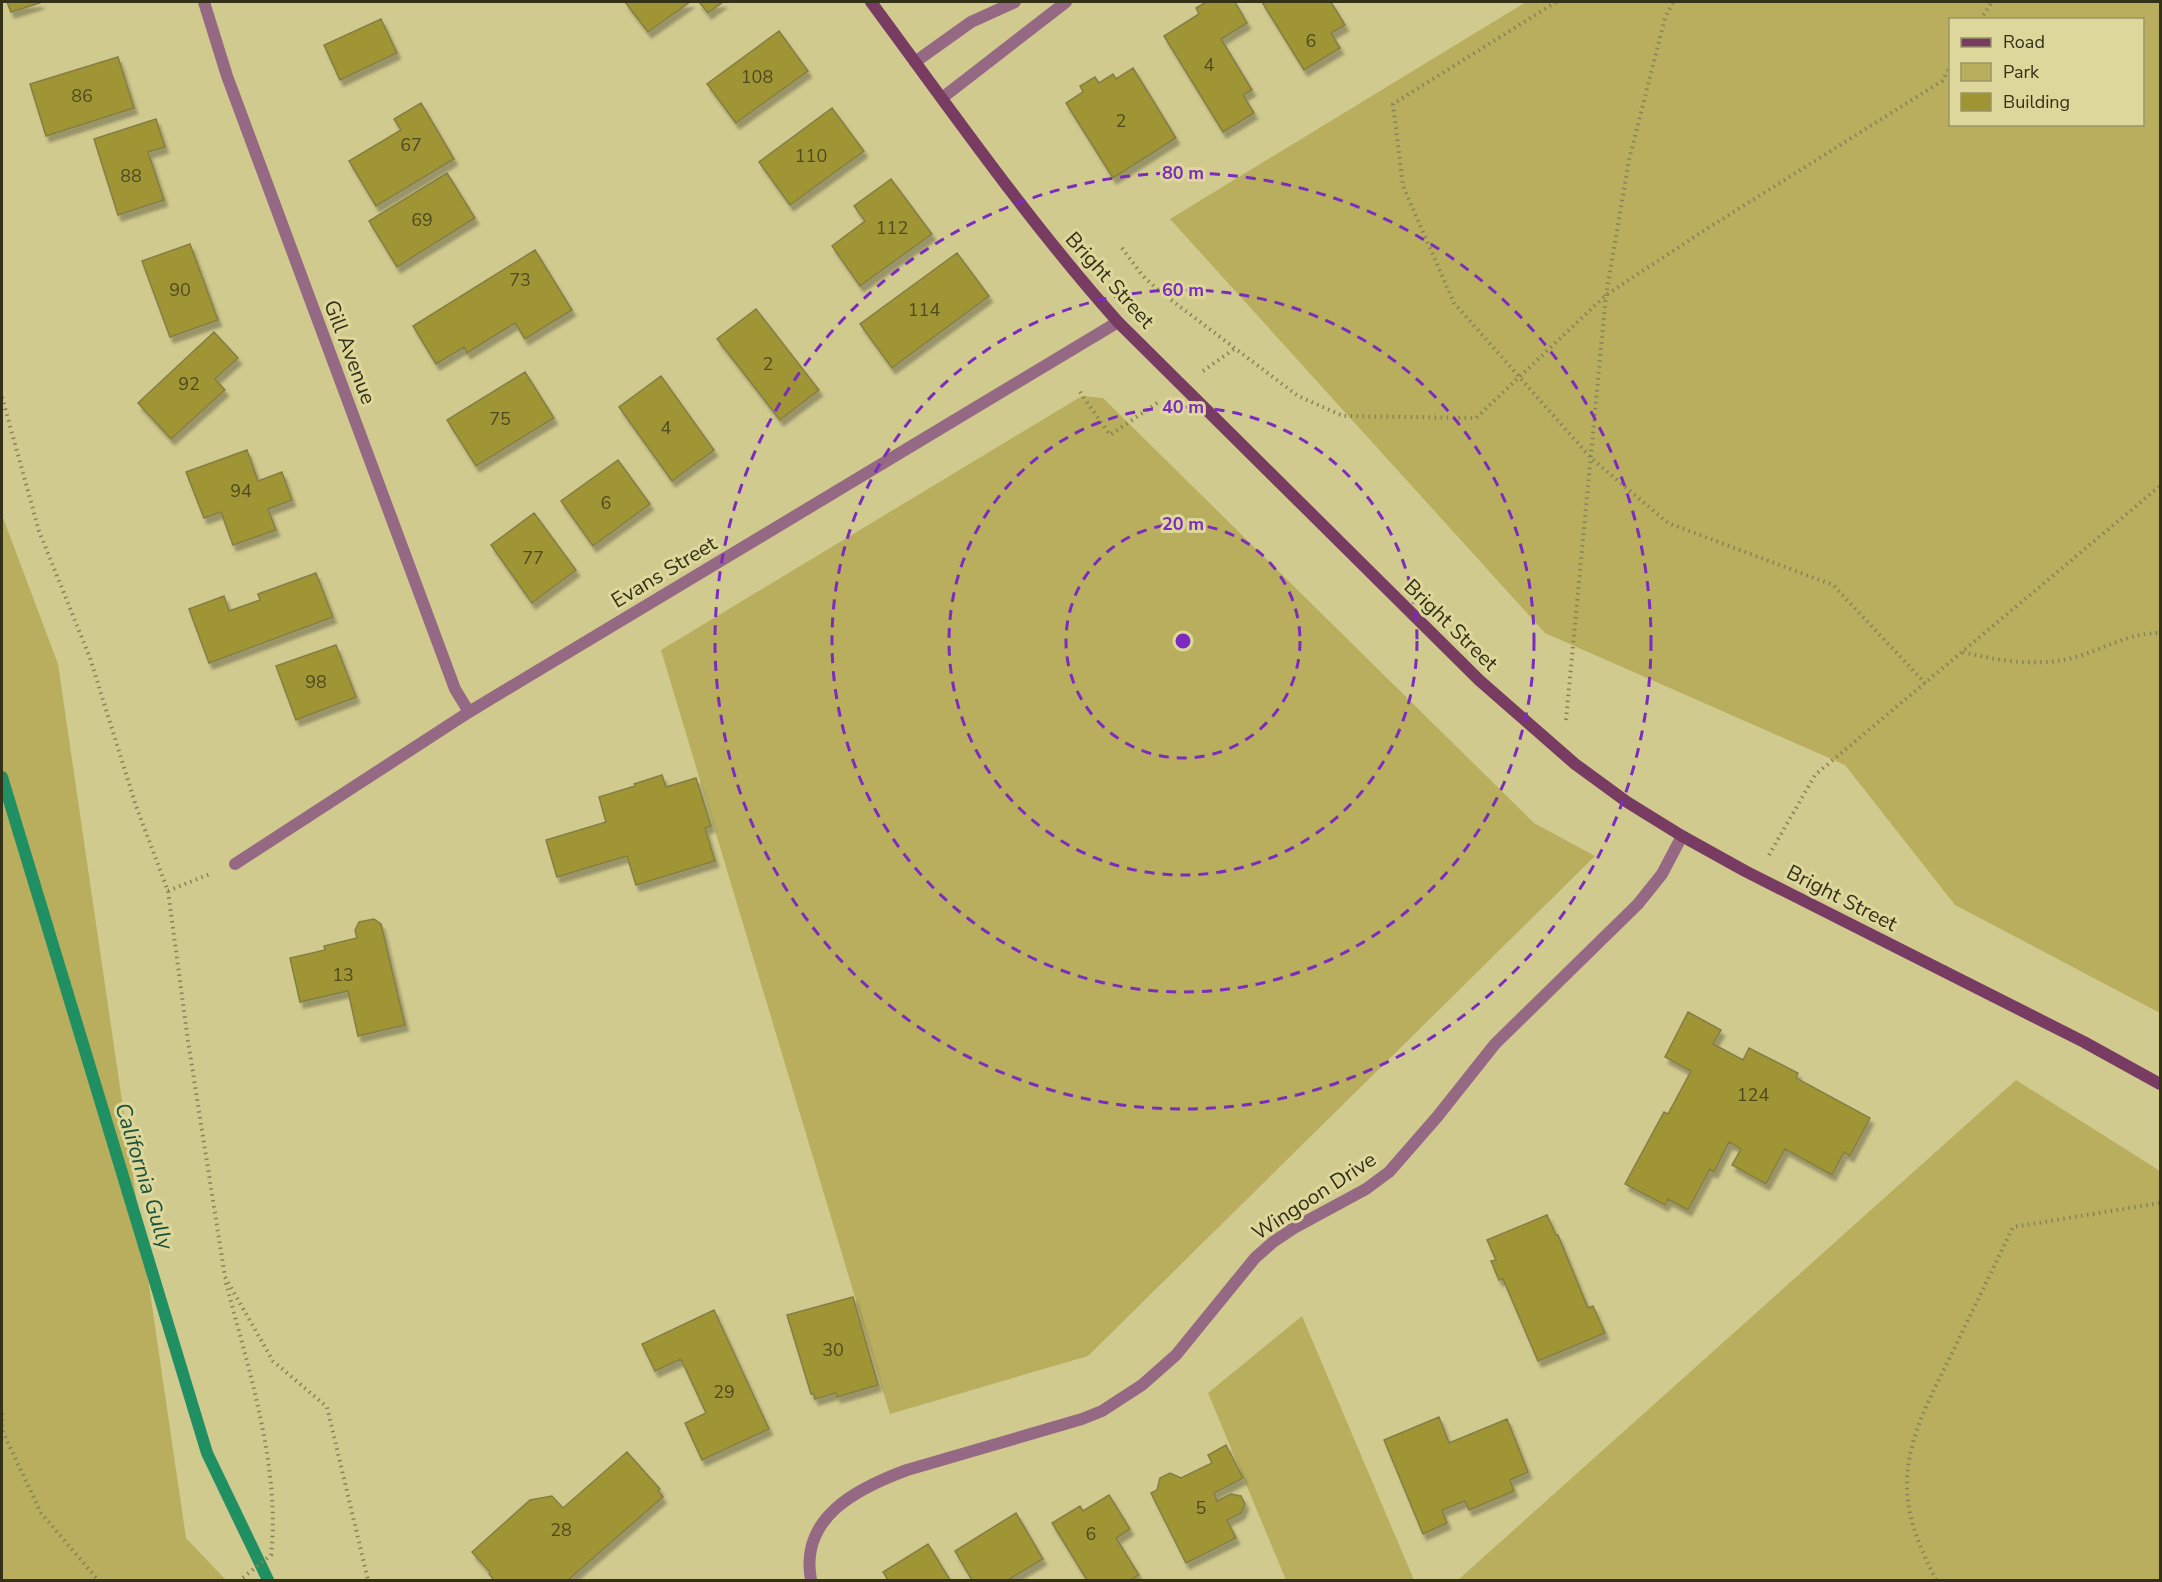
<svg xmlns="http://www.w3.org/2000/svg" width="2162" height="1582" font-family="'Nunito Sans',sans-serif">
<defs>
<filter id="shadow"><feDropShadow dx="3.5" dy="6" stdDeviation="1.5" flood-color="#0004"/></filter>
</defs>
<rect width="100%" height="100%" fill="#d1ca8f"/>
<path fill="#b8ae5e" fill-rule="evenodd" d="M1526,2H2160V1013L1955,905L1845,765L1545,633L1170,219ZM1950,20H2142V124H1950Z
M1082,396L1103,398L1534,823L1595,856L1088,1356L890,1414L661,650Z
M2,515L58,664L186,1538L226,1580H2Z
M2016,1080L2160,1171V1580H1458Z
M1302,1316L1414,1580H1286L1208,1393Z"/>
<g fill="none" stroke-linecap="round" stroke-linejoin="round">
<path stroke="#209062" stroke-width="12" d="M2,777L207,1453L268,1580"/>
</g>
<path fill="#a09534" stroke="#847e45" stroke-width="1.5" filter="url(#shadow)" d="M7,2H40V3L11,12Z
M625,2H690L648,32Z
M699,2H723L708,13Z
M1206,2H1235L1247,23L1221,39L1252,90L1243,95L1254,113L1223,132L1164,36L1199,14L1196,8Z
M1262,2H1331L1345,25L1331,33L1340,48L1304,70Z
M381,19L397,53L340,80L324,45Z
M779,31L808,71L736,123L707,84Z
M118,57L134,108L46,136L30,84Z
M1133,68L1176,138L1113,178L1066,103L1083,92L1080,86L1095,77L1099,83L1113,74L1116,79Z
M421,103L454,159L376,206L349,161L401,130L394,119Z
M832,108L864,151L790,205L759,162Z
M156,119L165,147L148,152L164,200L118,215L94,139Z
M447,173L475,218L397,267L369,221Z
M891,179L932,234L860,286L832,246L865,221L854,206Z
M190,244L218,320L170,337L142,261Z
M535,250L572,310L525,339L515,323L467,353L464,347L436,364L413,326Z
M957,253L989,296L892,368L860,324Z
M756,309L819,390L780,420L717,339Z
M214,332L238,358L215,379L225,390L171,439L138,403Z
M525,372L554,418L476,466L447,420Z
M661,376L714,450L672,481L619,407Z
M247,450L258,481L282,472L292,500L268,509L276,530L233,545L221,512L204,518L186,472Z
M618,460L650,504L593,546L561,501Z
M534,513L576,570L532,603L491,545Z
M316,573L333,617L209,663L189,609L224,596L229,611L260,600L258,594Z
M336,645L356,697L296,720L276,666Z
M662,775L666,787L696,778L711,826L705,828L715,861L636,885L627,856L557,877L546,840L606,822L599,797L635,786L634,784Z
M374,919L381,924L405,1025L358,1036L348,991L300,1002L290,958L325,950L324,946L357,938L355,930L359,922Z
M1688,1012L1721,1030L1713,1044L1743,1060L1749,1048L1798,1073L1796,1078L1870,1118L1850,1156L1844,1152L1832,1175L1785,1149L1766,1184L1732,1165L1741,1149L1729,1142L1714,1172L1710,1169L1688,1210L1668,1199L1665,1205L1625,1184L1664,1112L1668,1114L1691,1071L1665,1057Z
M1547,1215L1556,1235H1558L1588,1308L1593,1306L1605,1333L1538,1361L1503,1279L1499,1280L1491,1261L1496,1260L1487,1240Z
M853,1297L878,1385L837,1397L836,1393L815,1399L814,1394H811L787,1315Z
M714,1310L769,1429L702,1460L685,1423L706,1413L681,1359L655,1371L642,1344Z
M1439,1417L1449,1443L1507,1419L1528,1472L1510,1480L1514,1491L1469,1510L1465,1501L1442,1510L1447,1523L1423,1534L1384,1440Z
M1226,1445L1243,1478L1214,1493L1217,1501L1231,1494L1241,1496L1245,1504L1241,1513L1227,1520L1236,1538L1186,1563L1151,1493L1157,1490L1160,1478L1170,1473L1181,1478L1212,1463L1208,1455Z
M627,1452L660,1489L658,1491L663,1497L568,1580H494L489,1574L490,1572L472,1552L530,1500L552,1496L563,1508Z
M1109,1495L1130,1529L1116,1538L1139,1575L1130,1580H1087L1052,1523L1080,1506L1083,1511Z
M1016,1513L1043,1559L1008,1580H972L955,1551Z
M928,1544L950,1580H888L883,1572Z"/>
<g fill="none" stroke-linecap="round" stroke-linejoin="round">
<path stroke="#878258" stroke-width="4" stroke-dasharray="1.5 4.5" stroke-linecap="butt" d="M1556,2L1393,104L1403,186L1454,303L1591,458L1668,523L1833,585L1925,683
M1980,20L1992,2
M1122,248L1142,275L1158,290L1298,396L1343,416L1476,418L1606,295L1708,228L1942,81L1950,67
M1203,371L1234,349
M1080,392L1110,435L1160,401
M2,397L39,531L90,658L136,806L168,891L188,1041L225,1277L273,1361L327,1407L368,1580
M1963,652C1999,661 2036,667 2072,658C2103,650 2127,633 2160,633
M1566,720L1606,295L1629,160L1665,18L1673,2
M1769,855L1815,775L2160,486
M168,891L212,873
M226,1283C248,1367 281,1469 271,1555L240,1580
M2,1413V1430L41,1513L98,1580
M1936,1580C1921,1549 1907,1521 1907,1485C1907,1435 1934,1391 1955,1347C1974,1307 1994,1267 2013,1227L2160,1203"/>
<path stroke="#956983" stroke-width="12" d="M204,2L227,76L455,689L469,712
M915,62L971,22L1015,2
M942,98L1066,2
M235,864L469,712L1118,322
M811,1580C799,1517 858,1488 907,1470L1082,1419L1102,1411L1142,1385L1176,1355L1255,1258L1273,1242L1294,1228L1366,1189L1389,1172L1437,1117L1495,1044L1638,904L1662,874L1682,836"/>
<path stroke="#783b62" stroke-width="12" d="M871,2C951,110 1028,221 1118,322L1479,680L1575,764L1627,802L1682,836L1745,871L2084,1042L2160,1084"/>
</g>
<g fill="none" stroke="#7b2cbf" stroke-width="3" stroke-dasharray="10 8">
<circle cx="1183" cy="641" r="117"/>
<circle cx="1183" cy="641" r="234"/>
<circle cx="1183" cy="641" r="351"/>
<circle cx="1183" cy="641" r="468"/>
</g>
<g text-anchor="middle" stroke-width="6" stroke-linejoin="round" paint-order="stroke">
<g font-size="18" fill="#4f4a20">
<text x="1311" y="47">6</text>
<text x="1209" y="71">4</text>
<text x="757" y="83">108</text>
<text x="82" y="102">86</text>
<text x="1121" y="127">2</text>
<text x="411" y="151">67</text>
<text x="811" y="162">110</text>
<text x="131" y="182">88</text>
<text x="422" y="226">69</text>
<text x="892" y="234">112</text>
<text x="520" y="286">73</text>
<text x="180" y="296">90</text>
<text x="924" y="316">114</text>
<text x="768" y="370">2</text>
<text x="189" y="390">92</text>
<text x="500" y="425">75</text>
<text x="666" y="434">4</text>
<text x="241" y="497">94</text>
<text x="606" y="509">6</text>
<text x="533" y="564">77</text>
<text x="316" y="688">98</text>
<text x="343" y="981">13</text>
<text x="1753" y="1101">124</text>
<text x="833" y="1356">30</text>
<text x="724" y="1398">29</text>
<text x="1201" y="1514">5</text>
<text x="561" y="1536">28</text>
<text x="1091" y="1540">6</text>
</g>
<g font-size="21" fill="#343119" stroke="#ded79b">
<text transform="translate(1110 280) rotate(48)" y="7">Bright Street</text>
<text transform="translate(350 352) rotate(69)" y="7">Gill Avenue</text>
<text transform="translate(664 572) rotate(-31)" y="7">Evans Street</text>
<text transform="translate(1451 625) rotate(44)" y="7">Bright Street</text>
<text transform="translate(1842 898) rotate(27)" y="7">Bright Street</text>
<text transform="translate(1314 1196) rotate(-33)" y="7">Wingoon Drive</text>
</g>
<g font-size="22" font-style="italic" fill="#19513a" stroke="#ded79b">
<text transform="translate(145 1176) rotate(73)" y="8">California Gully</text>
</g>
</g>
<circle cx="1183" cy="641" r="9" fill="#7b2cbf" stroke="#ded79b" stroke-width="3"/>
<g font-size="18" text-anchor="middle" font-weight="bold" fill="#7b2cbf" stroke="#ded79b" stroke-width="6" stroke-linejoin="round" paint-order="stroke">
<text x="1183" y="179">80 m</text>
<text x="1183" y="296">60 m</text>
<text x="1183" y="413">40 m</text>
<text x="1183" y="530">20 m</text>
</g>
<rect width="2162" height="1582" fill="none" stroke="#343119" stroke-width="6"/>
<rect x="1949" y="18" width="195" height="108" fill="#ded79b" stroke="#9a9567" stroke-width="1.5"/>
<rect x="1961" y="38" width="30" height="9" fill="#783b62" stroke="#9a9567" stroke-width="1.5"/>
<text x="2003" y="48" font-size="18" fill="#343119">Road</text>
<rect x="1961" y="63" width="30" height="18" fill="#b8ae5e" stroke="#9a9567" stroke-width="1.5"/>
<text x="2003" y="78" font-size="18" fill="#343119">Park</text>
<rect x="1961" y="93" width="30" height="18" fill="#a09534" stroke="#9a9567" stroke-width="1.5"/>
<text x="2003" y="108" font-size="18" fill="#343119">Building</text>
</svg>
